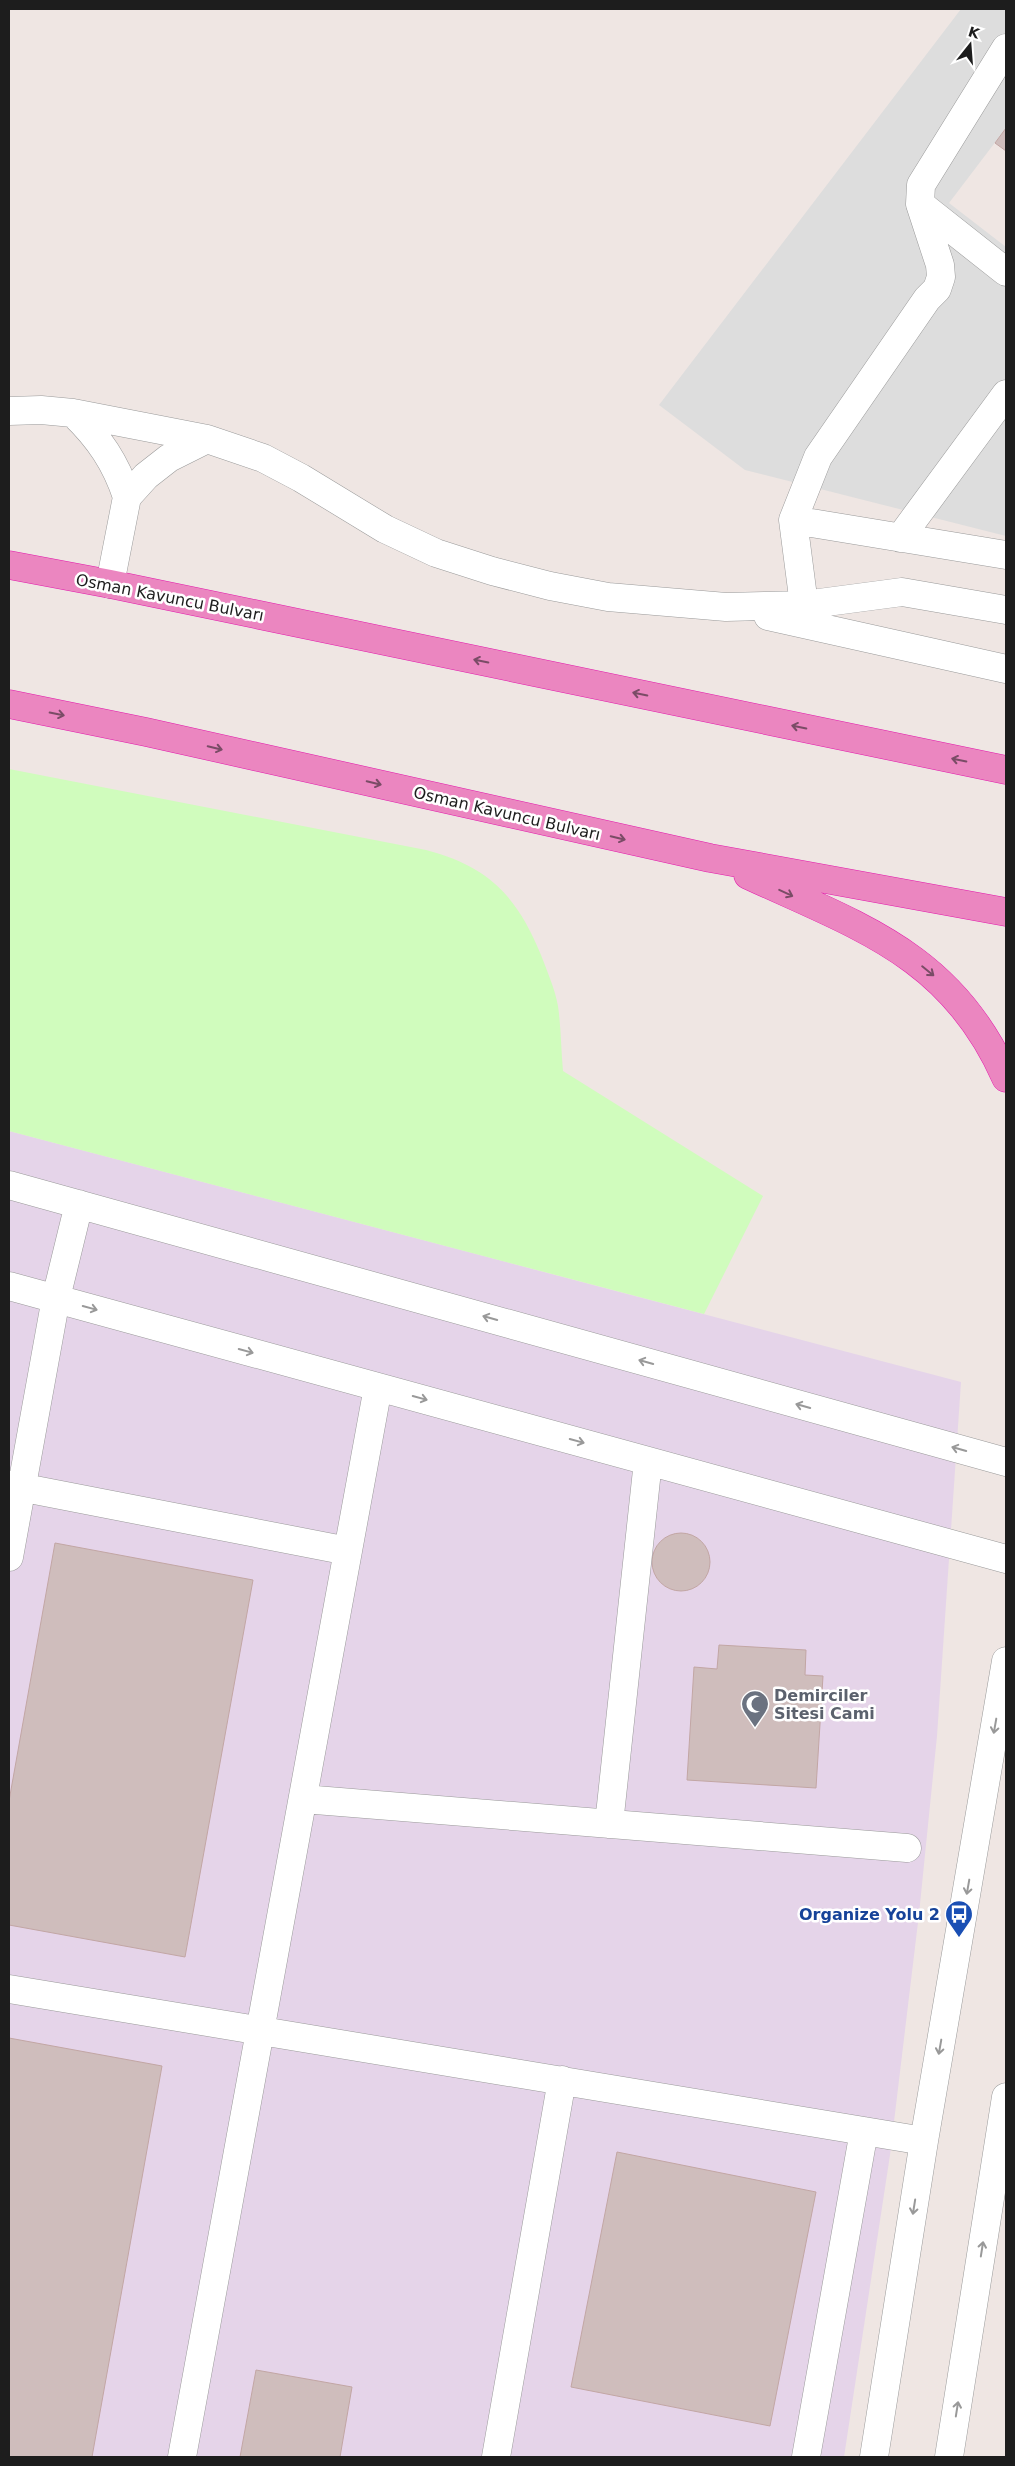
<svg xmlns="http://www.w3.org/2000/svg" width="1015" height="2466" font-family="'DejaVu Sans',sans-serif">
<rect width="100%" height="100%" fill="#efe6e3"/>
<path fill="#e5d4e9" d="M9,1131L961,1382L937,1736L919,1914L890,2155L844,2457H9Z"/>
<path fill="#d0fcbd" d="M9,769L426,850C488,866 517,896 541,955C547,971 555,989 558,1006C561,1027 561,1049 563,1071L763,1196L704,1314L9,1131Z"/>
<path fill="#ddd" d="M961,9H1006V128L949,203L1006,247V536L745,470L659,405Z"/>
<path fill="#cfbdbc" stroke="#c2a6a4" d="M1006,128V151L995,143Z
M652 1562a29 29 0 1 1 58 0a29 29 0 1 1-58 0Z
M55,1543L253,1580L185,1957L9,1925V1801Z
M719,1645L806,1650L805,1675L823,1676L816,1788L687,1780L694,1667L717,1669Z
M9,2038L162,2066L92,2457H9Z
M617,2152L816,2192L770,2426L571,2387Z
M256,2370L352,2387L340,2457H240Z"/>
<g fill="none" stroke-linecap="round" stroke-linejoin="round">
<g stroke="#9a9a9a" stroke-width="29">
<path id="minor" d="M920,204L1006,272
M9,411L41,410L73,413L207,439L263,458L301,478L385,529L436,553L492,571L550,586L608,597L726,607L804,605L902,592L1006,610
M73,413C99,438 116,463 127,497
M793,520L1006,555
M900,538L1006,394
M110,584L127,497L146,476L169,458L207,439
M804,605L793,520L818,457L927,299L937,289L941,277L940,265L920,204L921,185L1006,48
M768,616L1006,669
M9,1185L1006,1462
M9,1286L1006,1559
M9,1485L348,1551
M9,1557L56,1298L79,1204
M303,1799L907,1848
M609,1824L648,1461
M9,1989L924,2141
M182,2457L378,1387
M496,2457L562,2080
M806,2457L864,2131
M874,2457L924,2141L1006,1661
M949,2457L1006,2097"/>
</g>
<g stroke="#e21bac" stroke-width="29">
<path id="highway" d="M9,565L110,584L1006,770
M9,704L146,732L710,858L1006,912
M748,875C860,927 952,955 1006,1078"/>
</g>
<use href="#minor" stroke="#fff" stroke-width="28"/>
<use href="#highway" stroke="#eb86c0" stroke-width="28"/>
</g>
<defs><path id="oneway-shaft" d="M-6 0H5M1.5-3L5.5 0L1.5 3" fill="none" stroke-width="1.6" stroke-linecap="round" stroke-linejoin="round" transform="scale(1.25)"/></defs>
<g stroke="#7a4c66">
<use href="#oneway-shaft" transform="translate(481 661) rotate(-168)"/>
<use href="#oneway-shaft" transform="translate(640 694) rotate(-168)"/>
<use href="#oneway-shaft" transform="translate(57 714) rotate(11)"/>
<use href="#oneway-shaft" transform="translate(799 727) rotate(-168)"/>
<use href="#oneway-shaft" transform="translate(215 748) rotate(13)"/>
<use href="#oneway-shaft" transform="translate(959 760) rotate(-168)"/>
<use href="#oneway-shaft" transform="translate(374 783) rotate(13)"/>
<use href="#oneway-shaft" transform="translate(618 838) rotate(13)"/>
<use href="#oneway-shaft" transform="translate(786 893) rotate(25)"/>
<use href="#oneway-shaft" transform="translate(928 971) rotate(39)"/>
</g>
<g stroke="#999">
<use href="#oneway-shaft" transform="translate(90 1308) rotate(15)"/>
<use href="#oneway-shaft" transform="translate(490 1318) rotate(-164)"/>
<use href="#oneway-shaft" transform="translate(246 1351) rotate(15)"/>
<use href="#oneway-shaft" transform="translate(646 1362) rotate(-164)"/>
<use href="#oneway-shaft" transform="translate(420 1398) rotate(15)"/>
<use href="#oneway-shaft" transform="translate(803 1406) rotate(-164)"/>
<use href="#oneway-shaft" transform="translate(577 1441) rotate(15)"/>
<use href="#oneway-shaft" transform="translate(959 1449) rotate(-164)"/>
<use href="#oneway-shaft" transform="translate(995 1726) rotate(100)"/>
<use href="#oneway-shaft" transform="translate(968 1887) rotate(100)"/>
<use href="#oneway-shaft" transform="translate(940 2047) rotate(100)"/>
<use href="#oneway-shaft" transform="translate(914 2207) rotate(99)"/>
<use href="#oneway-shaft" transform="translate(982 2249) rotate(-81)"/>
<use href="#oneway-shaft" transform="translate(957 2409) rotate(-81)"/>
</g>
<defs>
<g id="mosque-pin" transform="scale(1.4375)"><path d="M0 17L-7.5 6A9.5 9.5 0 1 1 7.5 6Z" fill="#6b7280" stroke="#fff"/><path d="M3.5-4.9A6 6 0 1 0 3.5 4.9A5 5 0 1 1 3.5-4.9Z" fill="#fff"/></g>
<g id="bus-pin" transform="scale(1.4375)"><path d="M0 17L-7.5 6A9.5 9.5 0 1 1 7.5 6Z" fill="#1a4fb4" stroke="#fff"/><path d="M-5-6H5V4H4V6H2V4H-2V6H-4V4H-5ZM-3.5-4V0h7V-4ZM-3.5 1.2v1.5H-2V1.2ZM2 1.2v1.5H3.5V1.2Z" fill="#fff"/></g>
</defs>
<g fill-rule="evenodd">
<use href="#mosque-pin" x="755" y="1704"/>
<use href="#bus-pin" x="959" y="1914"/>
</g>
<g text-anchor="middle" stroke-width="5" stroke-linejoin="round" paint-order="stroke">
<g font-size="16" fill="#1d1d1d" stroke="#fff">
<text transform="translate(170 597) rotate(11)" y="6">Osman Kavuncu Bulvarı</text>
<text transform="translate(507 813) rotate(13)" y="6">Osman Kavuncu Bulvarı</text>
</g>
<g font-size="16" font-weight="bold" fill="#5b616d" stroke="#fff" text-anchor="start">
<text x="774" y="1701">Demirciler<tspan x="774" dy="18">Sitesi Cami</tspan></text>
</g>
<g font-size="16" font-weight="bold" fill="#164399" stroke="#fff" text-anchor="end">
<text x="940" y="1920">Organize Yolu 2</text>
</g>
</g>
<rect width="1015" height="2466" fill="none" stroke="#1d1d1d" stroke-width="20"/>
<g transform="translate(970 45) rotate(17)" stroke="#ffffff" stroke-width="4" paint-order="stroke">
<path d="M0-4L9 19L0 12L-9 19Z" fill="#1d1d1d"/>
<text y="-8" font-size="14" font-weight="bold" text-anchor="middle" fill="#1d1d1d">K</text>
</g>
</svg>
